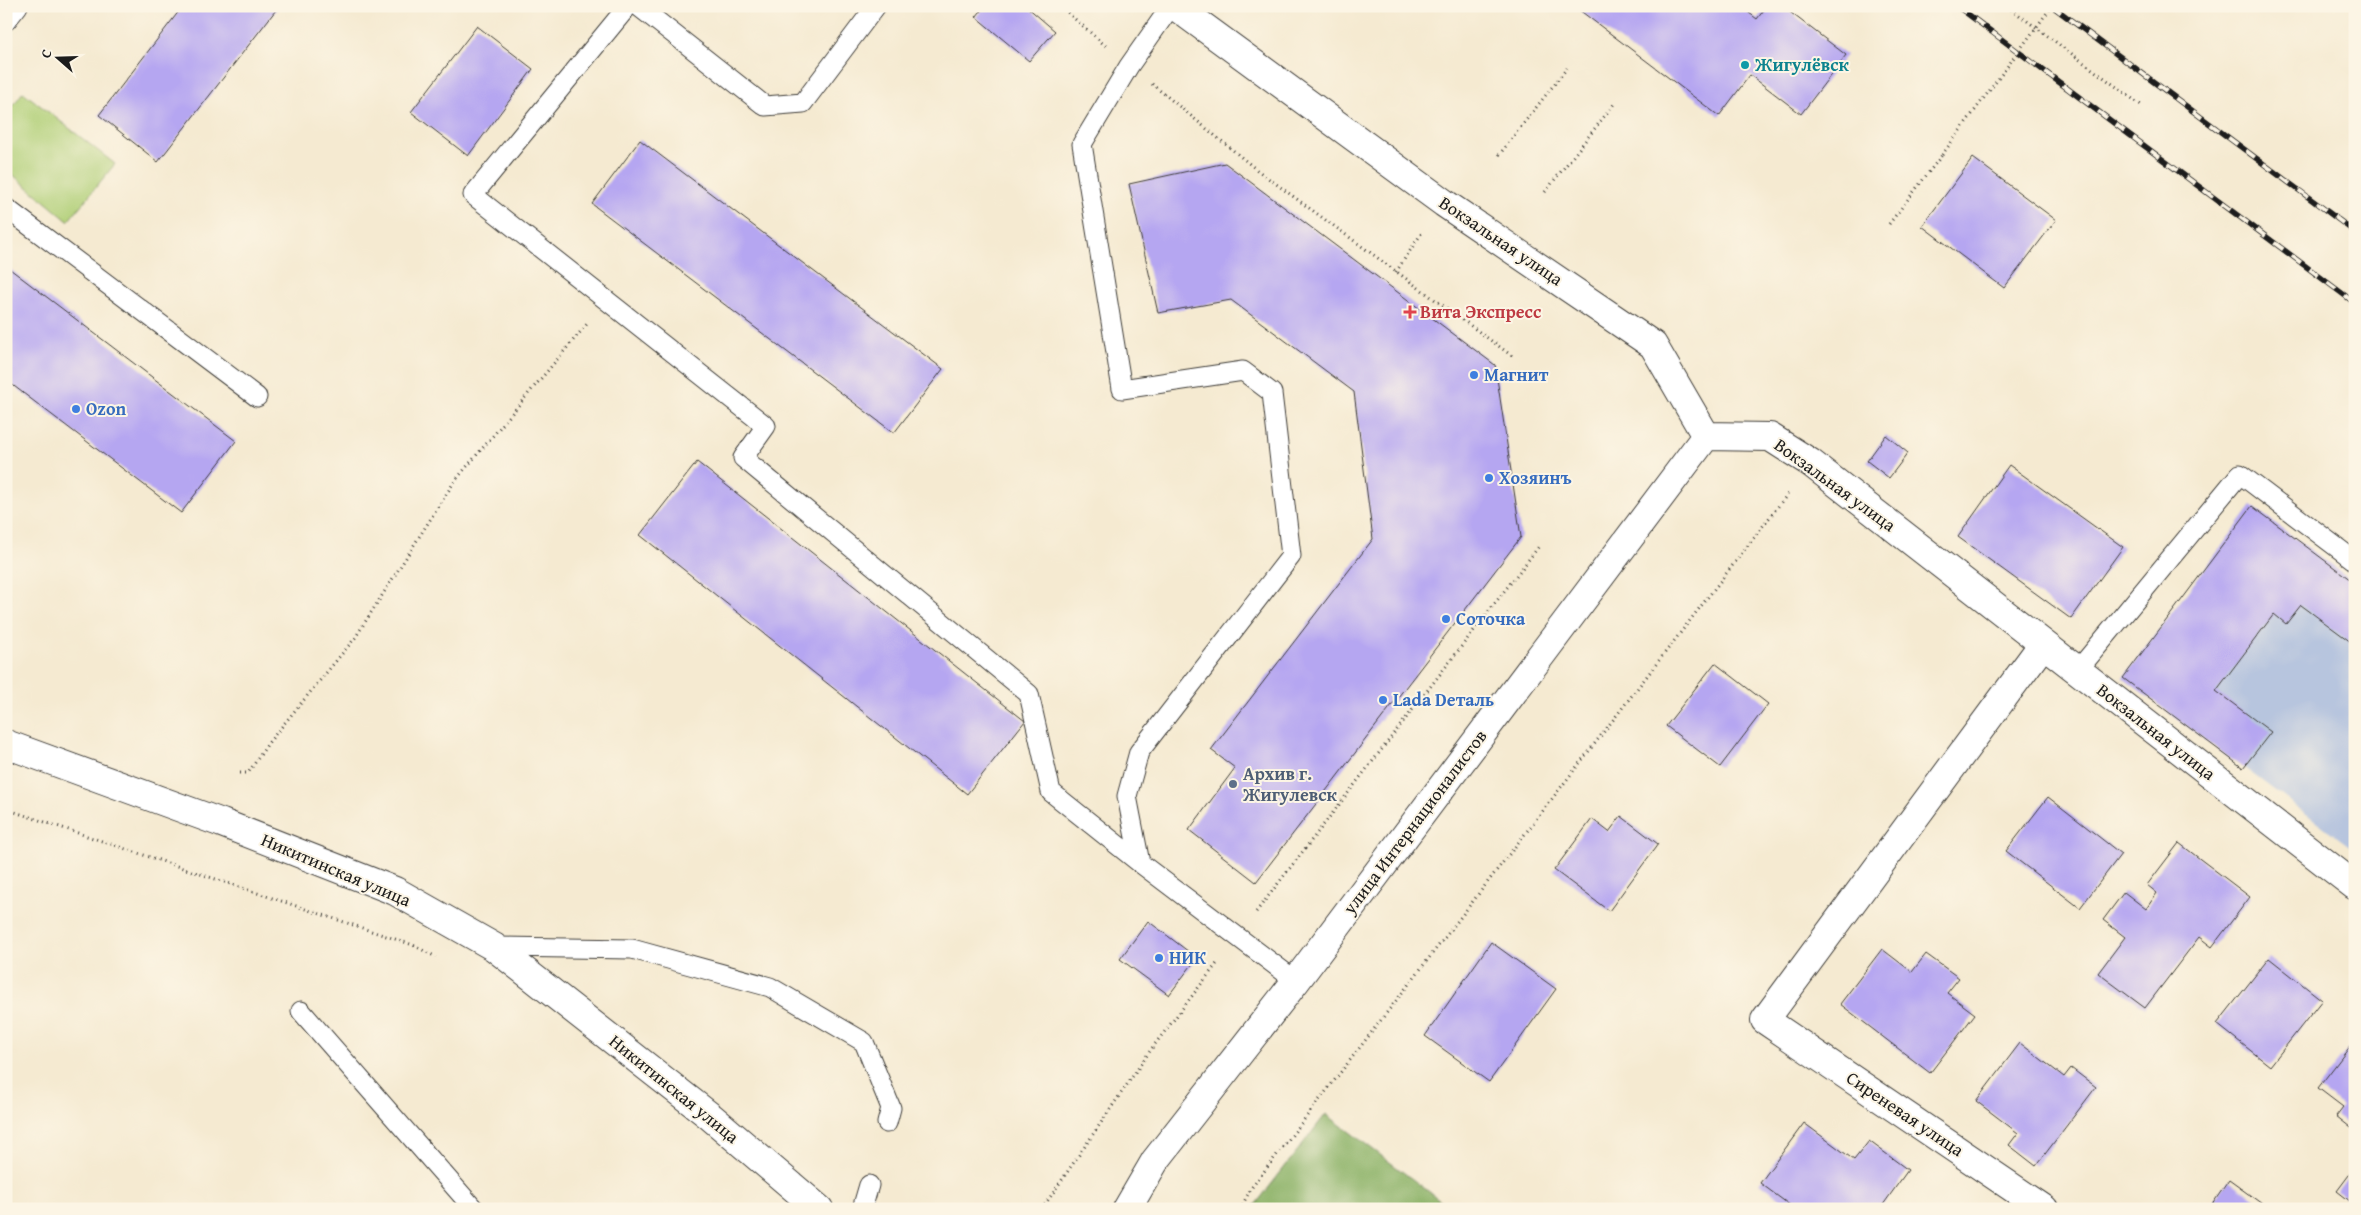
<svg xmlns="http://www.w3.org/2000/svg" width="2361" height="1215" font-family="'Gentium Book Plus',serif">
<rect width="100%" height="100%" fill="#fcf5e5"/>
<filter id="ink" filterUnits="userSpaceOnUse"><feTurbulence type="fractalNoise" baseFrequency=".02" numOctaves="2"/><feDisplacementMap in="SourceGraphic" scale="10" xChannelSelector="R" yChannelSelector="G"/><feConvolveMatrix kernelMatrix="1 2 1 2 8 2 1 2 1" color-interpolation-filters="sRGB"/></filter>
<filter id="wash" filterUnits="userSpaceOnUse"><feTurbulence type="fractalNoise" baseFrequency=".0096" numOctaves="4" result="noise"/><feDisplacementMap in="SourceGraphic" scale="20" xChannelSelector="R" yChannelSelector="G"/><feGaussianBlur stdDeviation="1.12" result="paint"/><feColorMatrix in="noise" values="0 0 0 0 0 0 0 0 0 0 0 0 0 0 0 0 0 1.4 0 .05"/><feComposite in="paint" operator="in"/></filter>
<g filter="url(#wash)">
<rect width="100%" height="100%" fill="#f5ead1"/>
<path fill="#b7c5de" d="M2252,506L2355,583V850L2123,678Z"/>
<path fill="#b0cf77" stroke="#66764a" d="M23,92L115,164L68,221L6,169V115Z"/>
<path fill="#8cb268" stroke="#546742" d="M1326,1114L1452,1209H1252Z"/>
<g id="blocks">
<path fill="#b5a6f1" d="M183,6H279L158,162L99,115Z
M985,6H1026L1055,31L1029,61L976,17Z
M1574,6H1740L1757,19L1767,6H1782L1846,55L1801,114L1750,75L1719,116Z
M477,26L533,69L468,156L411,112Z
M640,140L943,369L894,433L592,204Z
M1973,158L2056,220L2004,288L1922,226Z
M1225,163L1495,365L1521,537L1256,882L1189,830L1235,768L1211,750L1373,539L1354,392L1231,300L1158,313L1129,184Z
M6,266L236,441L181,513L6,380Z
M1886,435L1908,453L1889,478L1867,461Z
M697,462L1025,721L967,794L640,535Z
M2009,465L2123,547L2071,619L1958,537Z
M2252,506L2355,583V645L2301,605L2286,624L2274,614L2216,691L2271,732L2243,768L2123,678Z
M1715,663L1768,704L1720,767L1666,726Z
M2048,797L2121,854L2080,908L2006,851Z
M1621,816L1658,844L1609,911L1554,870L1592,819L1609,832Z
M2179,843L2250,897L2212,947L2199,937L2145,1008L2098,973L2125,937L2103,920L2124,892L2146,909L2157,893L2147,885Z
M1148,921L1197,958L1169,995L1120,959Z
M1491,942L1556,989L1489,1082L1425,1036Z
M1882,949L1912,972L1926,954L1959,978L1947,993L1975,1014L1930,1073L1840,1004Z
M2269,958L2322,1000L2270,1066L2217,1024Z
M2355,1040V1131L2336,1116L2343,1107L2318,1088Z
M2020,1043L2064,1077L2071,1068L2096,1087L2036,1166L2009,1145L2018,1133L1976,1101Z
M1804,1123L1854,1160L1869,1141L1908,1170L1880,1209H1795L1760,1183Z
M2355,1167V1205L2337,1191Z
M2229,1180L2269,1209H2209Z"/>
</g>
</g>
<g filter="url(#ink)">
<use href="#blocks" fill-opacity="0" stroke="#3d3b37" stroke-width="1"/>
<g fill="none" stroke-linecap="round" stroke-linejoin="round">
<g stroke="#3d3b37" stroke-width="21">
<path id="service" d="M628,6L473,195L766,426L743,458L1029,694L1051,792L1140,863L1296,981
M638,6L765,106L803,103L876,6
M6,21L18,6
M6,208L257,397
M2078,670L2240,474L2355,561
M1140,863L1127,796L1139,752L1291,556L1272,393L1243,371L1122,389L1082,144L1129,66L1171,6
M494,947L632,949L770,987L864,1042L891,1108L887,1123
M301,1011L474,1209
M862,1209L869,1185"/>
</g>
<g stroke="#3d3b37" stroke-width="30">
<path id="minor" d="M1175,6L1444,203L1653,345L1706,436
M1706,436L1770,437L1811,463L2355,886
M2043,644L1765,1020L2044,1209
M6,744L222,823L395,891L494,947L711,1117L819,1209
M1127,1209L1155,1161L1296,981L1706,436"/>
</g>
<path stroke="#3d3b37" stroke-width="3" stroke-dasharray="1 4" stroke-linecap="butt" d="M1060,6L1107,47
M2007,6L2141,105
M1152,84L1257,170L1515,358
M1499,155L1567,68
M1545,192L1614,104
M1889,224L1942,155
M1396,272L1423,231
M240,773H248L269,742L355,638L454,482L587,324
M6,809L413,945L436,957
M1256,912L1540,545
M1042,1209L1152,1048L1219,961
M1240,1209L1252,1187L1790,491"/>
<use href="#service" stroke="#fff" stroke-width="19"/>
<use href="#minor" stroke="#fff" stroke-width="28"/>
<g stroke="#1c1c1c" stroke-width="5.5">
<path id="rail" d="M1957,6L2355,303
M2052,6L2355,232"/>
</g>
<use href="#rail" stroke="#fcf5e5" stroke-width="4" stroke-dasharray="11" stroke-linecap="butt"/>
<path stroke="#3d3b37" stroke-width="3" stroke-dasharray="1 4" stroke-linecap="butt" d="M1942,155L2052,6"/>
</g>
</g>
<circle fill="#0f9aa8" stroke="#fcf5e5" stroke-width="2" cx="1745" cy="65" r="5"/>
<path fill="#e0444e" stroke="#fcf5e5" stroke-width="2" d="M1407.5 304.5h5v5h5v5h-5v5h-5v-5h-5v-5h5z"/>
<g fill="#3f7fe0" stroke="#fcf5e5" stroke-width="2">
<circle cx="1474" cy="375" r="5"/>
<circle cx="76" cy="409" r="5"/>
<circle cx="1489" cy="478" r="5"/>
<circle cx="1446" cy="619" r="5"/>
<circle cx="1383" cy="700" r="5"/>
<circle cx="1159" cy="958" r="5"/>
</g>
<circle fill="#5c6f8a" stroke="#fcf5e5" stroke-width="2" cx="1233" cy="784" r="5"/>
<g text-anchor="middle" stroke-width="4" stroke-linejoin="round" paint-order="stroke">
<g font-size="18" font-weight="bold" fill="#0d838f" stroke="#fcf5e5" text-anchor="start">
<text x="1755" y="71">Жигулёвск</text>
</g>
<g font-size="18" fill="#1c1c1c" stroke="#fcf5e5">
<text transform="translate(1501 241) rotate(34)" y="6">Вокзальная улица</text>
<text transform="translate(1835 485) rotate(36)" y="6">Вокзальная улица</text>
<text transform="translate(2156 732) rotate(38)" y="6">Вокзальная улица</text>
<text transform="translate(1415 822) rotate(-53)" y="6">улица Интернационалистов</text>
<text transform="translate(336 870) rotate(23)" y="6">Никитинская улица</text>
<text transform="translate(674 1089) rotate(39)" y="6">Никитинская улица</text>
<text transform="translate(1905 1114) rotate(34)" y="6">Сиреневая улица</text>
</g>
<g font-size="18" font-weight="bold" fill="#be3a42" stroke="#fcf5e5" text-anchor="start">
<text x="1420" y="318">Вита Экспресс</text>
</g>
<g font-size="18" font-weight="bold" fill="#366cbe" stroke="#fcf5e5" text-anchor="start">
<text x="1484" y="381">Магнит</text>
<text x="86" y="415">Ozon</text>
<text x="1499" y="484">Хозяинъ</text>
<text x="1456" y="625">Соточка</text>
<text x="1393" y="706">Lada Dеталь</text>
<text x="1169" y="964">НИК</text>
</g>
<g font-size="18" font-weight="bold" fill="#4e5e75" stroke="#fcf5e5" text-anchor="start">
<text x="1243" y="780">Архив г.<tspan x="1243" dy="21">Жигулевск</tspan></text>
</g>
</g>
<rect width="2361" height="1215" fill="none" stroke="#fcf5e5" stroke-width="25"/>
<g transform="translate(58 58) rotate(290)" stroke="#fcf5e5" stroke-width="4" paint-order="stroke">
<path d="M0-4L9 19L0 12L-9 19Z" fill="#1c1c1c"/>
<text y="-8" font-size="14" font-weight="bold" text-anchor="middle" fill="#1c1c1c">С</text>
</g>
</svg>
